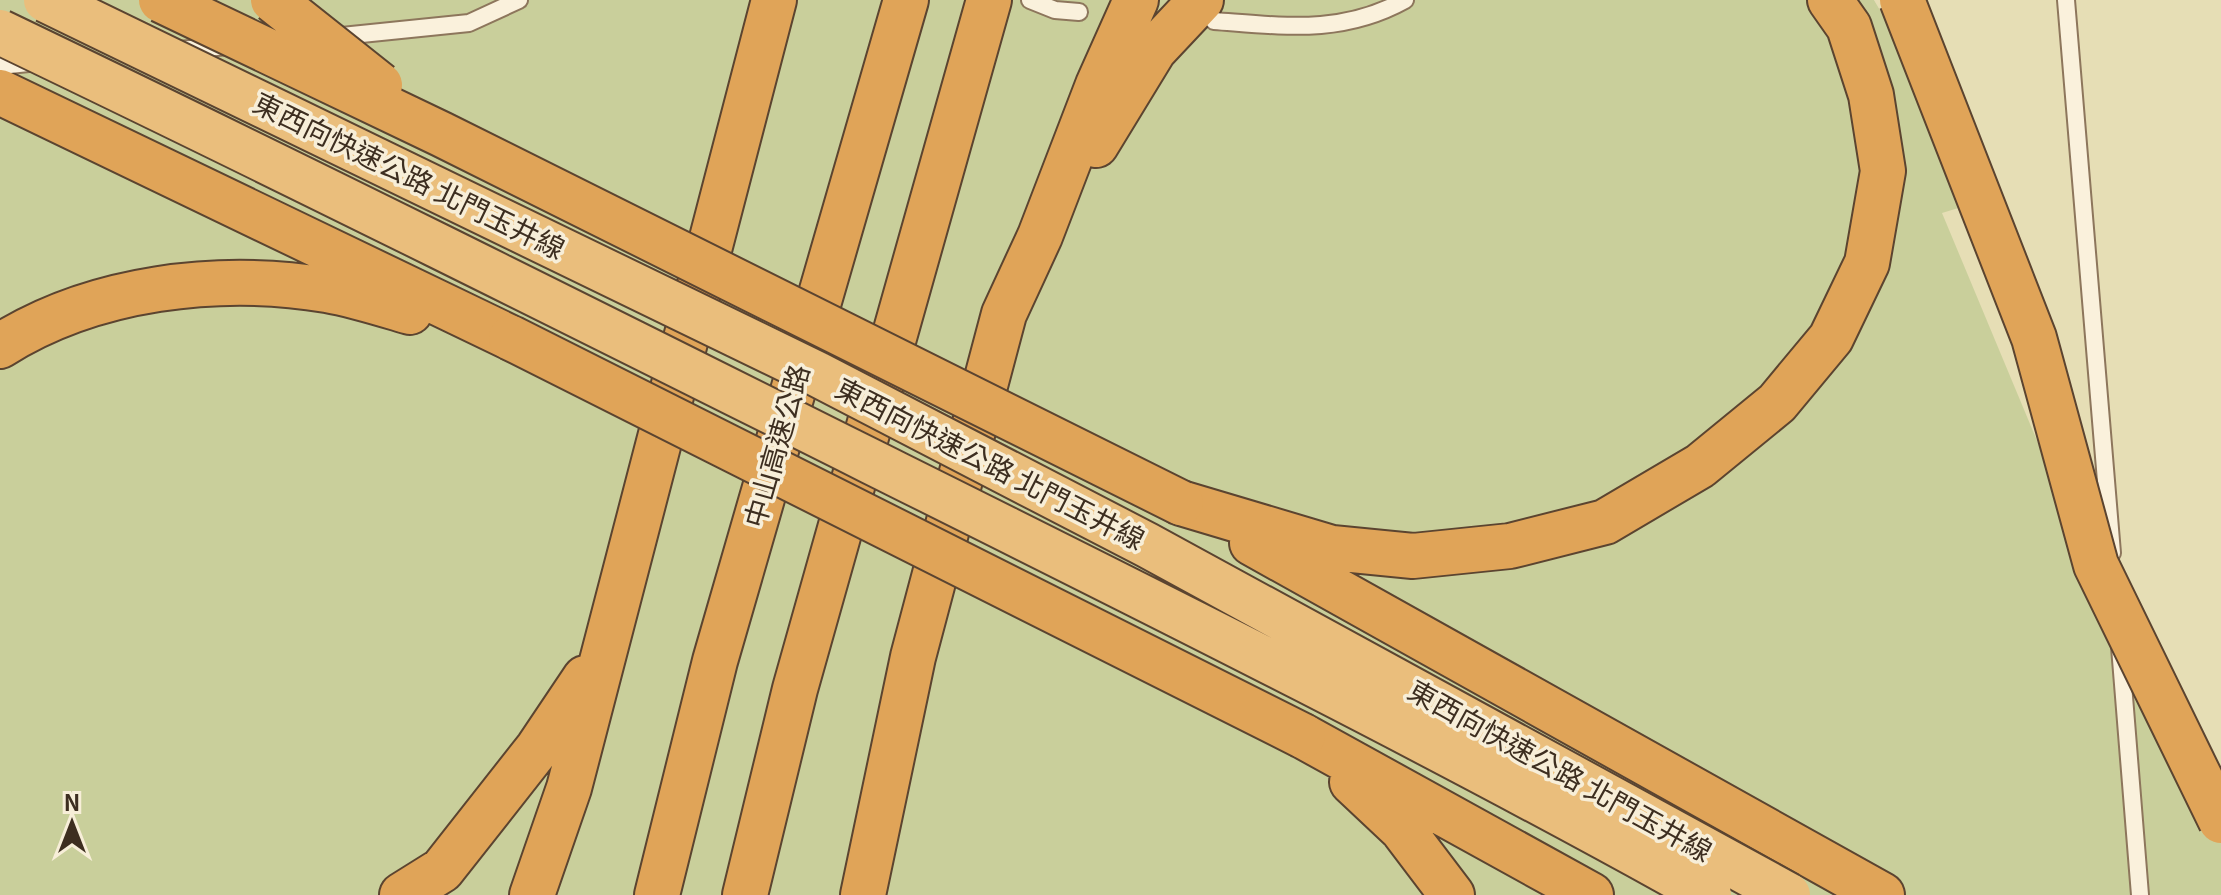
<svg xmlns="http://www.w3.org/2000/svg" width="2221" height="895" font-family="Georgia,'Noto Sans TC',serif">
<rect width="100%" height="100%" fill="#f0e4c8"/>
<path fill="#e6deb5" d="M1874,0H2221V815L2177,777L1941,212L1991,197Z"/>
<path fill="#c9cf9b" d="M0,0H1874L1991,198L1942,213L2177,776L2221,815V895H0Z"/>
<g fill="none" stroke-linecap="round" stroke-linejoin="round">
<g stroke="#8d765c" stroke-width="20">
<path id="service" d="M1030,0L1055,10L1079,12
M2066,0L2112,553
M1214,21C1283,26 1342,35 1405,0
M332,37L469,23L519,0
M177,50L230,46
M0,66L38,62
M2120,647L2140,895"/>
</g>
<g stroke="#5b4430" stroke-width="48">
<path id="motorway" d="M0,92L511,338
M1096,145L1154,50L1201,0
M0,346C93,287 219,272 327,290C355,295 383,304 410,312
M1181,503L1332,548L1413,556L1510,546L1605,522L1700,466L1777,403L1831,338L1867,263L1883,171L1871,95L1849,27L1830,0
M1252,543L1882,895
M1303,736L1591,895
M1352,782L1402,829L1452,895
M402,895L442,870L538,748L585,678
M532,895L569,788L774,0
M657,895L715,661L906,0
M745,895L795,689L989,0
M863,895L913,657L1004,314L1040,236L1098,85L1136,0"/>
</g>
<use href="#service" stroke="#faf1dc" stroke-width="16"/>
<use href="#motorway" stroke="#e0a458" stroke-width="44"/>
<g stroke="#5b4430" stroke-width="48" stroke-linecap="butt">
<path id="trunk-bridge" d="M46,0L817,374L1147,545L1788,895
M0,32C292,172 582,317 872,462C1153,602 1435,742 1709,895"/>
</g>
<g stroke="#5b4430" stroke-width="48" stroke-linecap="butt">
<path id="motorway-bridge" d="M161,0L441,134L1181,503
M273,0L380,85
M1902,0L2034,338L2096,565L2221,821
M511,338L1303,736"/>
</g>
<use href="#trunk-bridge" stroke="#eabe7c" stroke-width="44"/>
<use href="#motorway-bridge" stroke="#e0a458" stroke-width="44"/>
</g>
<g text-anchor="middle" stroke-width="7" stroke-linejoin="round" paint-order="stroke">
<g font-size="28" fill="#3d2e20" stroke="#f7eed8">
<text transform="translate(409 176) rotate(26)" y="10">東西向快速公路 北門玉井線</text>
<text transform="translate(777 446) rotate(-74)" y="10">中山高速公路</text>
<text transform="translate(990 464) rotate(27)" y="10">東西向快速公路 北門玉井線</text>
<text transform="translate(1560 771) rotate(29)" y="10">東西向快速公路 北門玉井線</text>
</g>
</g>
<g transform="translate(72 823)" stroke="#f7eed8" stroke-width="6" paint-order="stroke">
<path d="M0-6L14 30L0 20L-14 30Z" fill="#3d2e20"/>
<text y="-12" font-size="22" font-weight="bold" text-anchor="middle" fill="#3d2e20">N</text>
</g>
</svg>
